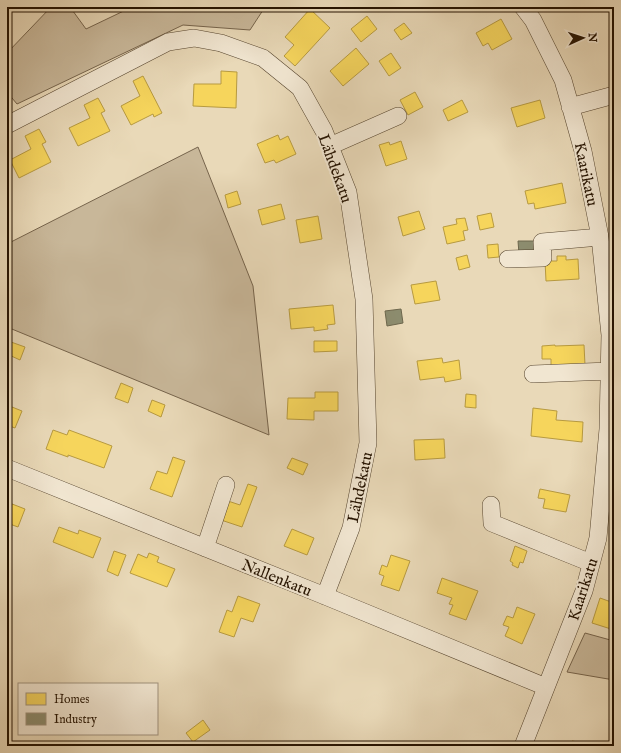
<svg xmlns="http://www.w3.org/2000/svg" width="621" height="753" font-family="'IM FELL English',serif">
<rect width="100%" height="100%" fill="#e9d9b8"/>
<filter id="stains"><feTurbulence type="fractalNoise" baseFrequency=".005" numOctaves="4"/><feColorMatrix values="0 0 0 0 .2 0 0 0 0 .09 0 0 0 0 .02 0 0 0 .5 -.17"/></filter>
<radialGradient id="worn" r=".72"><stop offset=".6" stop-color="#630" stop-opacity="0"/><stop offset="1" stop-color="#630" stop-opacity=".3"/></radialGradient>
<path fill="#c8b799" stroke="#76644c" d="M51,7H70L86,29L132,7H265L250,30L183,25L17,104L7,92V53Z
M198,147L253,286L269,435L7,327V244Z
M585,633L614,641V680L567,672Z"/>
<path fill="#f6d55c" stroke="#b79a40" d="M310,9L330,28L295,66L284,56L294,45L285,37Z
M367,16L377,29L361,42L351,29Z
M501,19L512,39L492,50L488,43L483,46L476,33Z
M404,23L412,33L401,40L394,30Z
M356,48L369,64L343,86L330,71Z
M391,53L401,68L389,76L379,61Z
M221,71L237,72L236,108L193,106L194,84H221Z
M143,76L162,113L154,117L153,114L131,125L121,106L140,96L133,81Z
M415,92L423,107L408,115L400,100Z
M98,98L105,111L101,113L110,131L78,146L69,128L90,118L84,105Z
M462,100L468,112L448,121L443,110Z
M540,100L545,118L517,127L511,108Z
M39,129L46,142L42,144L51,162L19,178L10,160L31,149L25,136Z
M278,135L280,140L288,136L296,154L276,163L274,160L265,163L257,144Z
M401,141L407,159L386,166L379,145L389,142L390,145Z
M562,183L566,203L535,209L534,203L528,204L525,191Z
M237,191L241,204L228,208L225,195Z
M281,204L285,219L262,225L258,210Z
M419,211L425,229L403,236L398,217Z
M491,213L494,227L480,230L477,216Z
M318,216L322,239L300,243L296,220Z
M465,218L468,230L463,231L465,240L447,244L443,227L457,224L456,219Z
M498,244L499,257L488,258L487,245Z
M467,255L470,267L459,270L456,258Z
M557,256H566V260L578,259L579,279L546,281L545,261H557Z
M436,281L440,300L415,304L411,285Z
M333,305L335,324L327,325L328,329L314,331V327L291,329L289,309Z
M314,341H337V351L314,352Z
M11,342L25,347L20,360L7,354Z
M555,345V346L584,345L585,365L551,366V359H542V346Z
M442,358L443,363L459,360L461,379L445,382L444,377L420,380L417,361Z
M121,383L133,388L128,403L115,398Z
M315,392H338V411H314V420L287,419L288,398H315Z
M466,394L476,395V408L465,407Z
M152,400L165,405L161,417L148,411Z
M7,405L22,411L15,428L7,425Z
M533,408L557,411L556,420L583,422L582,442L531,436Z
M53,430L67,435L69,430L112,446L104,468L68,455V457L46,449Z
M444,439L445,458L415,460L414,440Z
M173,457L185,461L172,497L150,489L157,471L167,474Z
M292,458L308,464L303,475L287,468Z
M248,484L257,487L242,527L221,520L228,501L240,505Z
M540,489L570,495L566,512L543,508L545,499L538,498Z
M7,502L25,509L18,527L7,523Z
M59,527L78,534L79,530L101,538L93,558L53,542Z
M292,529L314,538L307,555L284,546Z
M515,546L527,551L523,563L520,562L518,568L512,565L513,563L510,561Z
M114,551L126,555L118,576L107,571Z
M149,553L159,557L157,562L175,569L167,587L130,573L138,554L147,558Z
M391,555L410,561L399,591L381,585L384,576L379,574L382,565L387,567Z
M442,578L478,591L466,620L449,614L453,605L449,604L452,598L437,593Z
M238,596L260,604L253,622L241,618L234,637L219,632L227,610L232,612Z
M600,598L614,603V621L611,629L592,623Z
M517,607L535,614L522,644L505,636L509,627L503,625L507,616L513,618Z
M203,720L210,730L193,742L186,733Z
M572,741L595,745L594,746H571Z"/>
<path fill="#8c8c6e" stroke="#6d674d" d="M518,241H536V253L519,254Z
M401,309L403,323L387,326L385,311Z"/>
<g fill="none" stroke-linecap="round" stroke-linejoin="round">
<g stroke="#55442e" stroke-width="18">
<path id="minor" d="M523,7L533,20L563,80L583,151L600,237L610,335L608,429L598,538L584,591L523,746
M570,107L614,95
M7,125L168,42L194,38L221,43L263,58L300,88L324,131L348,192L364,299L368,443L351,528L325,596
M330,146L398,116
M508,259L543,258L542,242L600,237
M533,374L609,371
M7,468L325,596L546,687
M491,505L492,523L591,563
M205,548L226,485"/>
</g>
<use href="#minor" stroke="#f1e6d1" stroke-width="17"/>
</g>
<g text-anchor="middle" stroke-width="4" stroke-linejoin="round" paint-order="stroke">
<g font-size="16" fill="#241200" stroke="#f1e6d1">
<text transform="translate(336 168) rotate(70)" y="6">Lähdekatu</text>
<text transform="translate(587 174) rotate(78)" y="6">Kaarikatu</text>
<text transform="translate(359 487) rotate(-78)" y="6">Lähdekatu</text>
<text transform="translate(277 577) rotate(22)" y="6">Nallenkatu</text>
<text transform="translate(582 589) rotate(-72)" y="6">Kaarikatu</text>
</g>
</g>
<rect width="621" height="753" fill="none" stroke="#e9d9b8" stroke-width="24"/>
<rect x="8" y="8" width="605" height="737" fill="none" stroke="#241200" stroke-width="2"/>
<rect x="12" y="12" width="597" height="729" fill="none" stroke="#241200"/>
<rect x="18" y="683" width="140" height="52" fill="#f1e6d1" stroke="#9f917d"/>
<rect x="26" y="693" width="20" height="12" fill="#f6d55c" stroke="#9f917d"/>
<text x="54" y="703" font-size="12" fill="#241200">Homes</text>
<rect x="26" y="713" width="20" height="12" fill="#8c8c6e" stroke="#9f917d"/>
<text x="54" y="723" font-size="12" fill="#241200">Industry</text>
<g transform="translate(583 38) rotate(87)" stroke="#f1e6d1" stroke-width="3" paint-order="stroke">
<path d="M0-3L7 15L0 10L-7 15Z" fill="#241200"/>
<text y="-6" font-size="11" font-weight="bold" text-anchor="middle" fill="#241200">N</text>
</g>
<rect width="100%" height="100%" filter="url(#stains)"/>
<rect width="100%" height="100%" fill="url(#worn)"/>
</svg>
